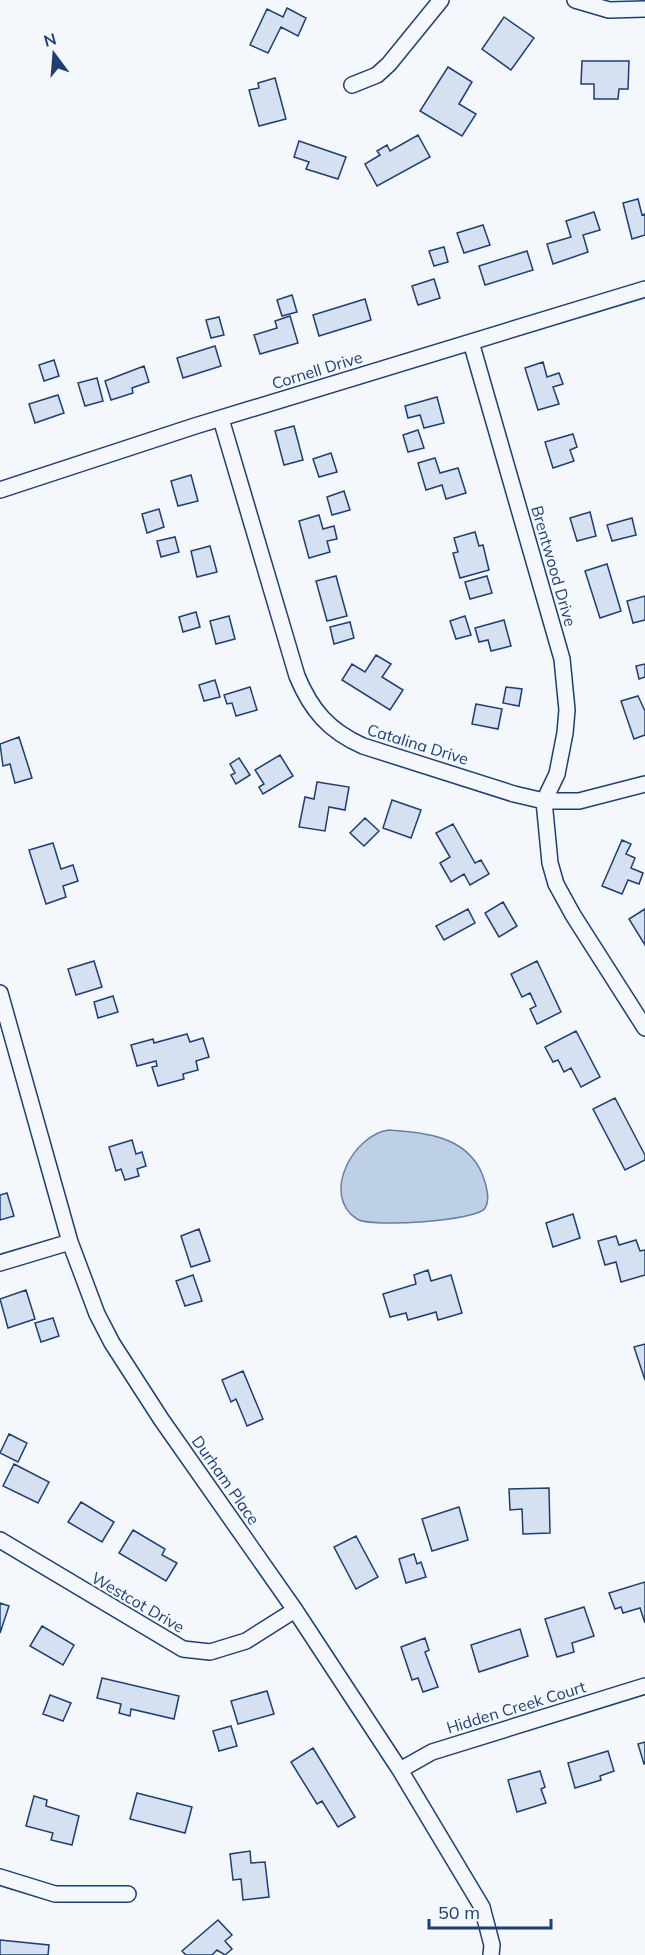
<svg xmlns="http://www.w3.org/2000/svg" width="645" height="1955" font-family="Mulish,sans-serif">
<rect width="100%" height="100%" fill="#f4f7fb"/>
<path fill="#bed0e5" stroke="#687fa3" stroke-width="1.5" d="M389,1130C429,1133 472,1137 485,1182C487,1190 490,1200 485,1208C477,1221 371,1228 357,1219C320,1195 354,1134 389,1130Z"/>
<path fill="#d5e0f0" stroke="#1d3f73" stroke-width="1.5" d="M287,8L306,18L298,36L281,27L268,53L250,45L267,9L283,17Z
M504,17L534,38L511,70L482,49Z
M582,61H629L628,89H619L618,99H594V84H581Z
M448,67L472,82L459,104L476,114L462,136L420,111Z
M275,78L286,119L259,126L249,90L259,88L258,83Z
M418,135L430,157L377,186L365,164L380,155L377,151L387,145L390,151Z
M299,141L346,157L338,179L306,169L309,162L294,157Z
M638,199L642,215L645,214V235L632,239L623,203Z
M594,212L600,230L583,235L588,252L553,264L547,244L571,237L566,221Z
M483,225L490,245L464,253L457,233Z
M444,247L448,262L434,266L429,251Z
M527,251L533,270L485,285L479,266Z
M434,279L440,298L418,305L412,286Z
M292,295L297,312L282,316L277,300Z
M365,299L371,320L319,336L313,315Z
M290,316L298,343L260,354L254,335L277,328L275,321Z
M219,317L224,335L211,338L206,320Z
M215,346L221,366L183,378L177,358Z
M54,360L59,376L44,381L39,365Z
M543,362L547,377L559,373L563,384L553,387L559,404L538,410L525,368Z
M144,366L149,382L132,388L133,393L111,400L105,381Z
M97,378L103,401L85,406L78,383Z
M58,395L64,413L35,423L29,404Z
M437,397L444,423L424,428L420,415L408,418L405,406Z
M294,426L303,460L284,465L275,431Z
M418,430L424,448L408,452L403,435Z
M573,434L577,447L570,450L574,461L553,468L545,442Z
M331,453L337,472L319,477L313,459Z
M435,458L440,473L458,468L466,493L446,499L442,485L426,490L418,463Z
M191,475L198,501L178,506L171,481Z
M344,491L350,510L332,515L327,497Z
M159,509L164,527L147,533L142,514Z
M590,512L596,536L577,541L570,518Z
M319,515L323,529L334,526L337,539L327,541L330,552L309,558L299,521Z
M632,518L636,535L612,541L607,525Z
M475,532L479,546L483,545L489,570L460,578L453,553L458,552L454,538Z
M175,537L179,552L161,557L157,541Z
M210,546L217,572L197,577L191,551Z
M607,564L621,611L600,618L585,571Z
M336,576L347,616L327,621L316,581Z
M487,576L492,593L470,599L465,582Z
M645,596V620L633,623L627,601Z
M196,612L200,627L183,632L179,617Z
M229,616L235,639L216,644L210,621Z
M465,616L471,635L456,639L450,621Z
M504,620L511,646L491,651L488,640L479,642L475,628Z
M350,622L354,638L334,644L330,627Z
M376,655L391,664L382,677L403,690L390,710L342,680L352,664L365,672Z
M645,664V677L639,679L636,666Z
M215,680L220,697L204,701L199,685Z
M250,687L257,710L236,716L232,703L227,704L224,695Z
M506,687L522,689L519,706L503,703Z
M638,696L645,711V735L634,739L621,701Z
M476,704L502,709L498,729L472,724Z
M19,737L32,778L15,783L10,764L3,766L0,744Z
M280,755L293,776L263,794L259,787L264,784L255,770Z
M239,758L250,775L236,784L231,775L235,773L230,764Z
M317,782L349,787L345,810L329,807L325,831L299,827L305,797L314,799Z
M392,800L421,810L411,838L383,828Z
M365,818L379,831L364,846L350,833Z
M453,824L475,863L481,860L489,874L470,885L464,874L451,882L440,863L450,857L436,833Z
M622,840L631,844L626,854L635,858L631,868L643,873L639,884L628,880L622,894L602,886Z
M53,843L61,869L73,865L78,881L63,886L66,897L46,904L29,850Z
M503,902L517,926L499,937L485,913Z
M468,909L475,923L444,940L436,926Z
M645,909V945L629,919Z
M94,961L102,987L76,995L68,969Z
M537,961L561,1012L537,1024L530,1009L536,1006L530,993L522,997L511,974Z
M113,996L118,1012L98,1018L94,1002Z
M576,1031L600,1077L581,1087L571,1068L564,1072L558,1060L553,1062L545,1047Z
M187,1034L190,1042L203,1038L209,1057L196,1061L198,1070L183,1074L184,1079L158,1086L152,1067L157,1066L156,1061L137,1066L131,1045L153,1039L154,1043Z
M615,1098L645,1155V1160L625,1170L593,1109Z
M132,1140L136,1154L142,1152L146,1166L137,1169L139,1176L125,1180L121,1169L116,1171L109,1147Z
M7,1193L14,1216L0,1220V1195Z
M573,1214L580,1238L553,1247L546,1223Z
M199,1229L210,1261L191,1267L181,1236Z
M616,1236L619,1245L636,1240L640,1251L645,1250V1275L621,1282L616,1262L605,1265L598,1241Z
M428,1270L431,1281L451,1275L462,1313L438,1320L436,1312L408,1320L406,1313L390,1317L383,1294L416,1284L414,1275Z
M193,1275L202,1301L185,1306L176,1281Z
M26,1290L35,1319L8,1328L0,1299Z
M53,1318L59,1336L41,1342L35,1323Z
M645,1344V1380L634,1347Z
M243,1371L263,1419L247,1426L236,1399L231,1402L222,1380Z
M9,1434L27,1443L18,1462L0,1453Z
M14,1464L49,1482L38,1503L3,1486Z
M549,1488L550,1533L523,1534L522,1509L510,1510L509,1489Z
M81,1502L114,1522L102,1542L68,1522Z
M459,1507L468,1540L432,1551L422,1519Z
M133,1530L165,1549L162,1555L177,1563L166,1581L119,1553Z
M356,1536L378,1577L356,1589L334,1547Z
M414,1554L417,1564L421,1562L426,1577L406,1583L399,1559Z
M645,1582V1623L640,1608L623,1613L621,1607L615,1609L609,1593Z
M0,1603L9,1606L0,1633Z
M584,1607L594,1636L572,1643L574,1652L557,1657L545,1619Z
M42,1626L74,1645L63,1665L30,1646Z
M520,1629L528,1656L479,1672L471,1645Z
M425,1638L429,1650L425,1652L438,1687L423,1692L418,1678L412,1680L401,1647Z
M102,1678L179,1696L174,1719L131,1709L130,1716L119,1713L121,1704L97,1698Z
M267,1691L274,1714L238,1724L231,1701Z
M50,1695L71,1703L63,1721L43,1714Z
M231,1726L237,1746L219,1751L213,1731Z
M645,1742V1764H644L638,1744Z
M313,1748L355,1817L338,1827L322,1801L317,1804L291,1762Z
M608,1751L614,1771L600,1776L601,1780L575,1788L568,1763Z
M540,1771L545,1787L541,1789L546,1803L517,1812L508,1780Z
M137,1793L192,1807L185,1833L130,1819Z
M34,1796L47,1800L46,1806L79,1816L72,1845L51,1840L53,1833L26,1826Z
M250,1851L251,1863L265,1862L269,1897L243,1900L241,1879L233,1880L230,1854Z
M218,1920L232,1935L225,1941L232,1949L225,1955L217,1950L212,1955H186L182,1951Z
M0,1940L49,1945L48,1955H0Z"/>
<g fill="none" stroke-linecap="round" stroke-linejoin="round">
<g stroke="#1d3f73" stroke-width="18">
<path id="street" d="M575,0L609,10L645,9
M352,85L377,75L389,64L441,0
M471,342L562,659L567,710L565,733L557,774L544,801L550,863L556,884L573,915L645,1028
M221,419L297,676C311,710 329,731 363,746L514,794L544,801H579L645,784
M0,490L195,426L645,289
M0,993L70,1242L97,1314L112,1343L161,1419L295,1610L400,1770L482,1907L492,1945L491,1955
M0,1263L70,1242
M0,1540L183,1649L210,1652L246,1641L295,1610
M400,1770L432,1752L645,1686
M0,1877L55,1894H128"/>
</g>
<use href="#street" stroke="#f4f7fb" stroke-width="15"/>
</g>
<g text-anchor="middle" stroke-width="4.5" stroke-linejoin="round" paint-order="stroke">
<g font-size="16" fill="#1d3f73" stroke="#f4f7fb">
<text transform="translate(317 370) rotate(-17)" y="6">Cornell Drive</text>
<text transform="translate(554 566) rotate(74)" y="6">Brentwood Drive</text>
<text transform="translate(418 744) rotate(17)" y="6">Catalina Drive</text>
<text transform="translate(226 1480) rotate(55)" y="6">Durham Place</text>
<text transform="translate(138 1602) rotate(30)" y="6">Westcot Drive</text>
<text transform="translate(516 1707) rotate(-17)" y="6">Hidden Creek Court</text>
</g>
</g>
<g transform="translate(54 54) rotate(344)" stroke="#f4f7fb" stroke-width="4.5" paint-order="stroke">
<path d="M0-4.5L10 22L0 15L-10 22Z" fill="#1d3f73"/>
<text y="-9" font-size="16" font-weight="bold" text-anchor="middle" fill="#1d3f73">N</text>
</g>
<path d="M429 1919v9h122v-9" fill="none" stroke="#1d3f73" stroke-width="3"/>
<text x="438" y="1919" font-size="18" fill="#1d3f73" stroke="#f4f7fb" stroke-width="4.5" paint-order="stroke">50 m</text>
</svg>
